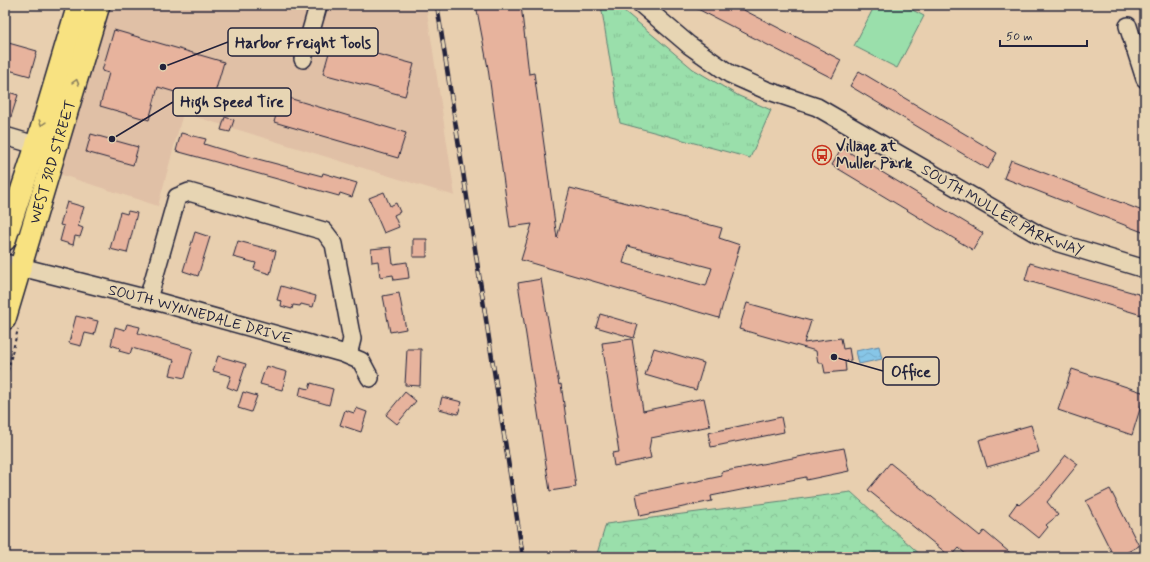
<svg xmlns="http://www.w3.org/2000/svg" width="1150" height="562" font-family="Mynerve,sans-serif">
<defs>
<pattern id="grass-tufts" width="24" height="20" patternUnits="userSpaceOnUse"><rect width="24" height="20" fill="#9adfab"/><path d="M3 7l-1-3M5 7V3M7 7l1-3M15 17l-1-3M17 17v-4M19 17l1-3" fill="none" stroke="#84bf94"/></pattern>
<pattern id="forest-crowns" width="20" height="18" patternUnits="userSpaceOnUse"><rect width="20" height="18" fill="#9adfab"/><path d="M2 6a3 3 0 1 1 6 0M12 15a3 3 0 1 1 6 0" fill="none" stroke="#84bf94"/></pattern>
<pattern id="water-waves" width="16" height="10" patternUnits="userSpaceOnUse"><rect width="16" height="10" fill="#87c6e7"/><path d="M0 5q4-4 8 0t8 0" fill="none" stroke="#74aac7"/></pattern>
</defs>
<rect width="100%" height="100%" fill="#e8cfaf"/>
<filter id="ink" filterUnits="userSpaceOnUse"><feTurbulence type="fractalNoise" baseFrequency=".025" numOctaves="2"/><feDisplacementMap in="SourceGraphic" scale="8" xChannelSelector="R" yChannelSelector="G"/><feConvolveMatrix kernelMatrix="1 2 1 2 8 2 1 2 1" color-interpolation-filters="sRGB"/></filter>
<g filter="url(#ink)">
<path fill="#e0c0a6" d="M108,5H426L455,196L183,113L158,206L59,174Z"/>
<path fill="url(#grass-tufts)" stroke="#5e8073" d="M601,5H617L693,69L739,96L771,110L750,158L620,123Z"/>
<path fill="url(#forest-crowns)" stroke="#5e8073" d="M851,492L923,557H596L606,524Z"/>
<path fill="#9adfab" stroke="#5e8073" d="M875,5H903L924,16L897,68L854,46Z"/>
<path fill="url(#water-waves)" stroke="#5f84a2" d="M879,346L882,359L859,364L856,351Z"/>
<path fill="#e7b39d" stroke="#22223b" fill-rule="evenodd" d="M476,5H521L529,74L534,73L557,238L570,188L722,228L719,238L740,245L719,318L521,260L532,224L510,227L488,68ZM628,246L712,268L706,286L623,263Z
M690,5H734L841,60L832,78Z
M114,30L224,62L212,103L158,87L149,120L100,106L109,73L102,71Z
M5,42L37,51L30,76L5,69Z
M332,42L414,64L405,96L323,74Z
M859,71L997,153L988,169L850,86Z
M5,91L18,95L8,126H5Z
M282,96L406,133L398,158L274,122Z
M225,117L234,120L230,132L221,130Z
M181,133L206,139L204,144L220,149L322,176L323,173L357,183L352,197L340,193L339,196L176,151Z
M91,134L138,147L133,165L86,152Z
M842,148L983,233L973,250L832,165Z
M1011,160L1145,212V233L1004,178Z
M384,192L390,206L396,203L400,212L394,215L399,227L384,233L369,198Z
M67,202L84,207L78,226L83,228L80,237L75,236L73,245L60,241L64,226L60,225Z
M128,211L137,213L127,253L110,249L120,212L127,214Z
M195,232L210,237L198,276L183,271Z
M413,239H427V257H413Z
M238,241L276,251L270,274L254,269L256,263L233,257Z
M391,247L393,264L407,262L409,278L394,280L393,275L380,277L378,261L372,262L371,249Z
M1030,263L1145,296V316L1025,280Z
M541,279L559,385L561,384L576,487L550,491L518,283Z
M281,286L316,296L313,307L301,304L300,306L293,305L292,309L281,306L282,301L277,300Z
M399,293L406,329L390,332L383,296Z
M747,303L811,321L804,343L841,338L843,349L849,348L851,360L845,361L846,371L825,373L823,363H818L816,351L739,329Z
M600,314L638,325L634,338L596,327Z
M76,316L98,321L94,335L85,333L81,346L69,343Z
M127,324L140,327L138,333L193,349L185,378L170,375L174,360L132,348L130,354L119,351L120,348L111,345L115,327L125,330Z
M632,339L643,411L704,398L710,426L651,438L649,449L651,458L614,466L612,453L619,452L602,343Z
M654,348L704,363L696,390L645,375Z
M407,349H421L420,386L405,385Z
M218,356L246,364L237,391L227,387L231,376L213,371Z
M266,366L287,372L282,390L260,384Z
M1072,369L1145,393L1132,435L1058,410Z
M311,383L333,389L329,405L299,396L301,387L309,389Z
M243,392L257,396L251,412L238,408Z
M405,392L416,401L397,424L386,415Z
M442,397L462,402L458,414L439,409Z
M356,408L367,412L361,432L340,425L345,410L354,413Z
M781,417L784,432L711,447L708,433Z
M1031,425L1039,452L987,467L979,440Z
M844,448L849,471L806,480V477L711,496L712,501L640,516L636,494L722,476L721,472Z
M1066,455L1078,464L1047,502L1058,515L1046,525L1048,527L1039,538L1009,514L1017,503L1019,505L1042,485Z
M890,463L980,536L984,531L1015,557H969L959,548L951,557L868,490Z
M1110,489L1139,546L1118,557H1114L1086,501Z"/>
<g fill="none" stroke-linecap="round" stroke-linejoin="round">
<g stroke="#22223b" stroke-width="20">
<g id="minor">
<path id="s1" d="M642,5L689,45L730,74L766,90L817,107L1039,235L1059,243L1145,269"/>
<path d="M1128,26L1145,79"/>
<path d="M303,59L318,6"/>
<path d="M5,136L49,149"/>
<path id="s2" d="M5,263L148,299L342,353L361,361L370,378"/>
<path d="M148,299L177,197L189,192L324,231L334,244L350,329L352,339L348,355"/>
</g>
</g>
<g stroke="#22223b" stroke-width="24">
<g id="major">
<path d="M5,240L36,146L78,5"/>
<path id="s3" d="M5,319L99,5"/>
</g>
</g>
<path stroke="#22223b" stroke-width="2" stroke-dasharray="3 3" stroke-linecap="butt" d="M5,382L18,329"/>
<use href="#minor" stroke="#e7d5b3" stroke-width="17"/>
<use href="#major" stroke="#f8e281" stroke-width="21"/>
<g stroke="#22223b" stroke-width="4.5">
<path id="rail" d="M437,5L523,557"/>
</g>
<use href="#rail" stroke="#e7d5b3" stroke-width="3" stroke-dasharray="9" stroke-linecap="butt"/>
</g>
<defs><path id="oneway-chevron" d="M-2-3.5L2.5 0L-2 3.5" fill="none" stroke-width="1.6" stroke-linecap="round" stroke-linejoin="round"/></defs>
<g stroke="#8d825e">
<use href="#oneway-chevron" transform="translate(76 82) rotate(-74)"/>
<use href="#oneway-chevron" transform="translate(42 123) rotate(107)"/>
</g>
</g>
<defs>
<g id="bus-ring" transform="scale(1)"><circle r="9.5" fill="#e7d5b3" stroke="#c8321e" stroke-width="1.5"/><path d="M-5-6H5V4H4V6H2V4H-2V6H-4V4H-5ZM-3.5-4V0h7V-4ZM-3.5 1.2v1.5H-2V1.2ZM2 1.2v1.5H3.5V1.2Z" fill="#c8321e"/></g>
</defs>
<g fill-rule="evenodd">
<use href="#bus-ring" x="822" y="155"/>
</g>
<g text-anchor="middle" stroke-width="3" stroke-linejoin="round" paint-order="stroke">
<g font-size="15" font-weight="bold" fill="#22223b" stroke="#e7d5b3" text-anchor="start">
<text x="836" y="151">Village at<tspan x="836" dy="17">Muller Park</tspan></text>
</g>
<g font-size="15" fill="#22223b" stroke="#e7d5b3">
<text dy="5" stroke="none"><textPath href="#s3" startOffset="164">WEST 3RD STREET</textPath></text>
<text dy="5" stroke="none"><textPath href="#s1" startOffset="418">SOUTH MULLER PARKWAY</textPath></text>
<text dy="5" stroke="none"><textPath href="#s2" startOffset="202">SOUTH WYNNEDALE DRIVE</textPath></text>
</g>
</g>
<path fill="none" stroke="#22223b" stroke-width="1.5" d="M163 67L228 42M112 139L173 102M834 357L883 371"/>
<g fill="#22223b" stroke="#e7d5b3" stroke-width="1.5">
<circle cx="163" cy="67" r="4"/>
<circle cx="112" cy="139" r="4"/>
<circle cx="834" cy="357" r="4"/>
</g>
<g fill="#e7d5b3" stroke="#22223b" stroke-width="1.5">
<rect x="228" y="28" width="150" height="28" rx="4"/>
<rect x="173" y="88" width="118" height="28" rx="4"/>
<rect x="883" y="357" width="56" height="28" rx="4"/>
</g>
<g font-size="16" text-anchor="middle" font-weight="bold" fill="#22223b">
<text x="303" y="48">Harbor Freight Tools</text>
<text x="232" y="107">High Speed Tire</text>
<text x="911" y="377">Office</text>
</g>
<rect width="1150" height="562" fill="none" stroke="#e7d5b3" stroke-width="20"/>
<rect x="10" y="10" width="1130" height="542" fill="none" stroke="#22223b" stroke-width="1.5" filter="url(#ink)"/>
<path d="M1000 40v6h87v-6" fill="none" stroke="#22223b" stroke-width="2"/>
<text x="1006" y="40" font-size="12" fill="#22223b" stroke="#e7d5b3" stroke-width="3" paint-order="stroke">50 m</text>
</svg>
